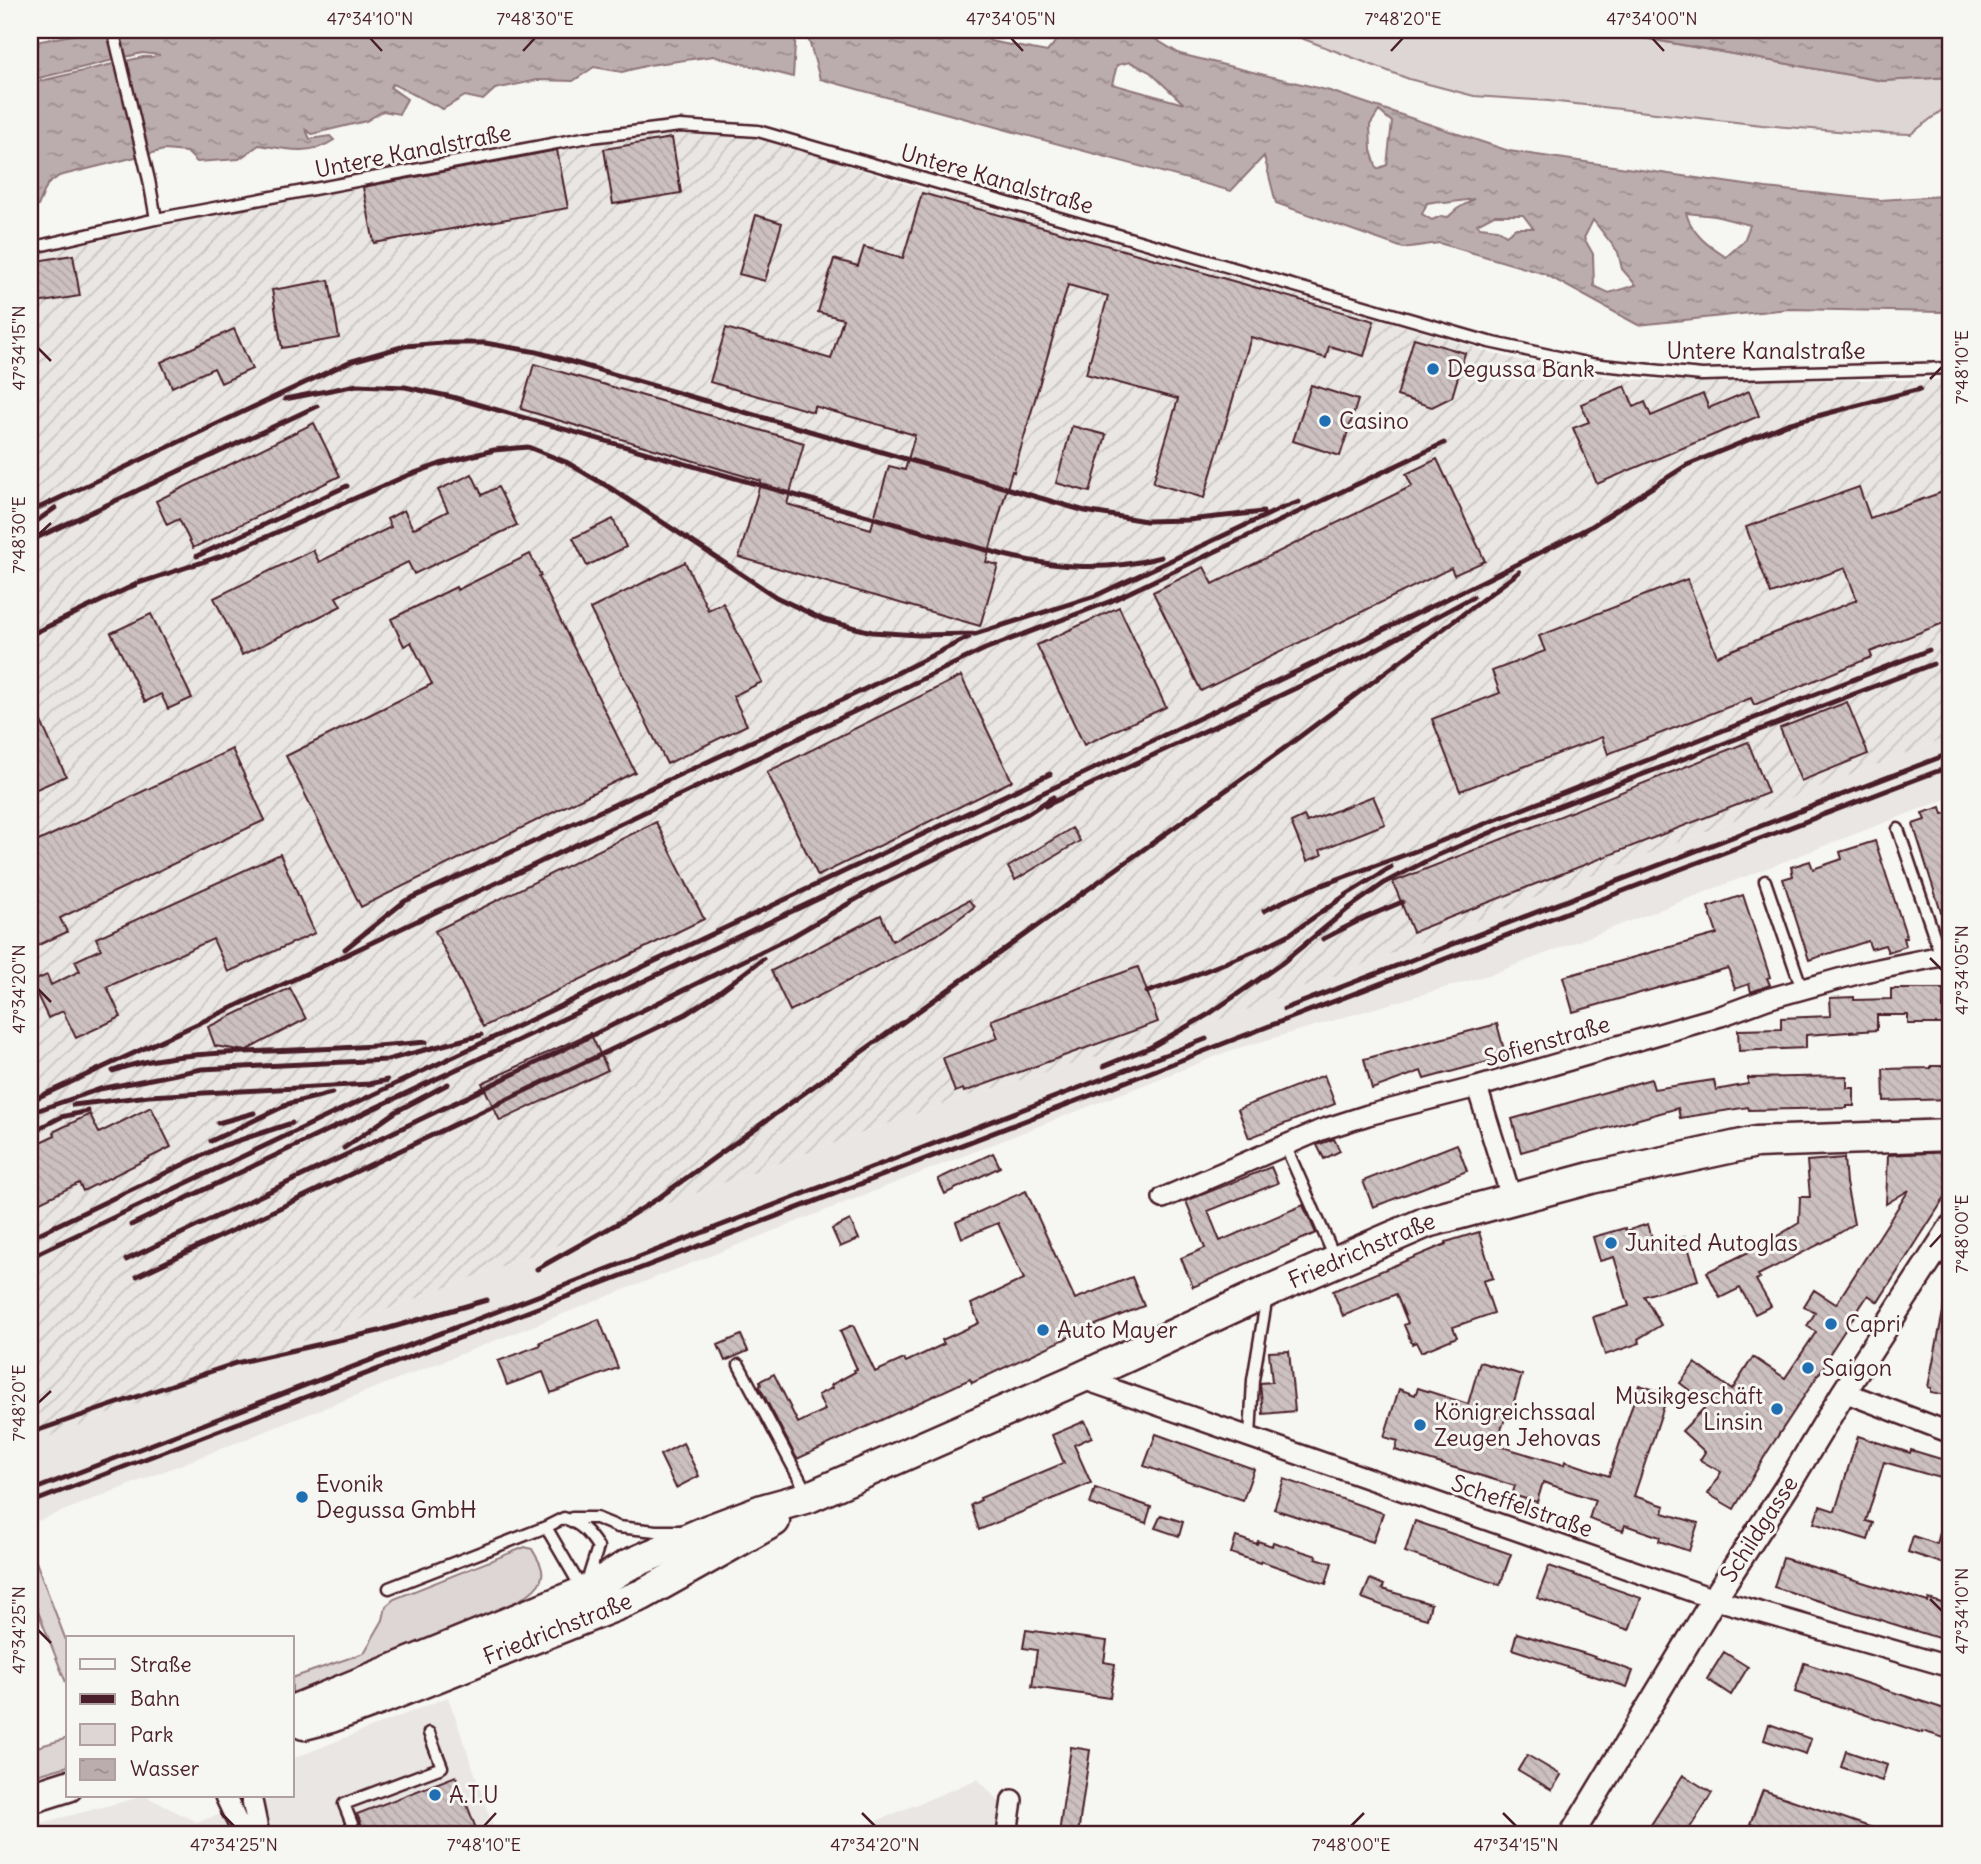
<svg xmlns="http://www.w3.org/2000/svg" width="1981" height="1864" font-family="Delius,sans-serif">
<defs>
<pattern id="industrial-furrows" width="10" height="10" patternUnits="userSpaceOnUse" patternTransform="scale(1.75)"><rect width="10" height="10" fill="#e9e6e3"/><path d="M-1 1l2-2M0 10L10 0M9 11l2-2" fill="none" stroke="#c9c5c3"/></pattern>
<pattern id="water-ripples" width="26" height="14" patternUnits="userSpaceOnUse" patternTransform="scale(1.75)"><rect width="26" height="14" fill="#bbadae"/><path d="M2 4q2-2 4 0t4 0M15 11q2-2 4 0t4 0" fill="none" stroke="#9a8c8e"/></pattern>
<pattern id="building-back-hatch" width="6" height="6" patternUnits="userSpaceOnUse" patternTransform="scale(1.75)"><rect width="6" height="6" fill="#ccc1c0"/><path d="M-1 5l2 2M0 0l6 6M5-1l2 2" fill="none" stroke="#b1a5a5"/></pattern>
</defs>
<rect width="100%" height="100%" fill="#f6f6f2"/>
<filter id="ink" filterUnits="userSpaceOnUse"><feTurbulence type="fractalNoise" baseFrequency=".0143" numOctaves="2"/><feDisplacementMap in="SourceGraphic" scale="14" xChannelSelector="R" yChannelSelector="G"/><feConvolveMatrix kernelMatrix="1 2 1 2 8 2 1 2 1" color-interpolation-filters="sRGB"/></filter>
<g filter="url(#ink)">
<path fill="#e9e6e3" d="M1951,736V797L1495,973L1232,1050L30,1524V1444L723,1183L949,1102L1234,1015Z
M448,1697L496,1834H30V1826L145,1796L196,1822L281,1796H292V1759Z
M978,1779L1002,1805L998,1834H845Z"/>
<path fill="url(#industrial-furrows)" d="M707,130L763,139L916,187L1374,317L1506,357L1625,380H1951V736L1234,1015L949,1102L723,1183L30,1444V256L362,182L599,142Z"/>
<path fill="#ddd6d5" stroke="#947a80" stroke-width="2" d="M1280,30H1599L1883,81L1951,77V103L1911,134L1850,132L1762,125L1549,101L1474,96L1409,79Z
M30,1546L68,1646V1688L30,1591Z
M525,1547L532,1549C536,1557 544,1567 542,1576C541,1591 510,1605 498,1612L292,1694V1678L364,1653L383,1620L386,1606L394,1599Z
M68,1738V1766L30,1777V1749Z"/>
<path fill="url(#water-ripples)" stroke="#8e747a" stroke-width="2" fill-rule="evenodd" d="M98,30H239L251,36L274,30H796L793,77L714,56L649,65L622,72L594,67L573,81L538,80L495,89L483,100L465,96L443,109L393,84L390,87L407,99L399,114L383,111L366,121L312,134L306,130L310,139L330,136L334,140C311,156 284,149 259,145L239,159L197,162L187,152L164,150L59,176L47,185L38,206L30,211V85L36,82L143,57L160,55L142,53L35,79L30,82V43Z
M806,30H907L913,40L917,30H1140L1180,54L1330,91L1509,151L1766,188L1880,200L1943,196L1951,190V309L1941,312L1789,309L1638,325L1545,274L1439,243L1403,248L1276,203L1264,156L1231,191L820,79ZM987,37L1057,40L1047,52L990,41ZM1130,62L1150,72L1184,104L1112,84L1117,65ZM1379,111L1392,122L1387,165L1377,169L1371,150L1370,125ZM1474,199L1457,209L1448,217L1441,216L1432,220L1422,214L1427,203L1439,201L1445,203ZM1686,213L1715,216L1750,225L1744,241L1726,257C1708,246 1692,234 1686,213ZM1494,215H1523L1533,228H1516L1506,235L1497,229L1480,227L1477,224ZM1593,220L1618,252L1622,269L1636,285L1609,293L1594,286L1593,254L1584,238Z
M1599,30H1951V77L1883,81Z"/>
<path fill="url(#building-back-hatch)" stroke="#4a1f2b" stroke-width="2" d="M672,138L681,193L613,204L604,149Z
M557,150L568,208L374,243L363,187Z
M922,193L1374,321L1364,356L1329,346L1326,358L1251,337L1204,498L1153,483L1178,399L1086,374L1108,296L1068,285L1014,472L1012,471L986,562L998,565L980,626L739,557L761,481L521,409L534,364L804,443L787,504L871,529L889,466L905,470L915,435L814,406L813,412L710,382L726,328L831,359L843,319L818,312L834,259L858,266L864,247L903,258Z
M756,215L782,223L765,281L739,274Z
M73,255L80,296L30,304V262Z
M329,280L339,338L282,348L272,290Z
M234,329L252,369L221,383L214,368L172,387L161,362Z
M1414,338L1465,353L1452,397L1432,407L1397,396Z
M1311,385L1358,400L1340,456L1293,441Z
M1625,386L1634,407L1645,402L1651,416L1703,394L1709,408L1749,391L1759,416L1597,484L1573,428L1589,422L1581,404Z
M314,423L340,476L193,548L179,519L167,525L156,501Z
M1072,426L1106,435L1090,492L1056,483Z
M1437,459L1485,561L1454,575L1451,568L1201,691L1153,592L1204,567L1213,584L1412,486L1406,474Z
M472,474L482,495L498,487L517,525L414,574L408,562L336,597L341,606L242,655L214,598L313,550L319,562L391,527L387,519L404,510L413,529L448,511L438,490Z
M1859,487L1870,518L1951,489V620L1870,652L1872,657L1754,705L1751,698L1608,754L1602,737L1460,791L1432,719L1500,693L1492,671L1545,651L1539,636L1687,579L1717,656L1857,600L1845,568L1771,594L1746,527Z
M613,519L626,547L587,566L573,538Z
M530,554L541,576L539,577L635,772L361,907L286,756L432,684L411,642L404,646L391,619L456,587L457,590Z
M685,562L708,610L723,603L762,682L733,696L747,725L667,764L590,609Z
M1119,607L1166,707L1084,745L1037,645Z
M151,614L192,698L168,709L161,694L145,702L111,633Z
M961,676L1012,781L818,876L767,772Z
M30,698L66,776L30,792Z
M1847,702L1868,754L1801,781L1780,728Z
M1748,742L1768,793L1413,932L1393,882Z
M232,749L265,820L60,918L67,932L30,949V845Z
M1373,796L1385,824L1320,850L1322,855L1307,861L1291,822L1304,816L1307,822Z
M1941,807L1943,814L1948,813L1951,822V930L1947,931L1913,824L1925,820L1922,813Z
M656,822L704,919L483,1027L435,931Z
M1072,828L1080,841L1015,880L1008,867Z
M1875,841L1907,938H1904L1906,946L1888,952L1885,945L1871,949L1868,941L1809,960L1783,879L1793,876L1791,867L1810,861L1813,869L1842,859L1840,852Z
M280,854L315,933L228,972L213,939L107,987L121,1017L76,1038L63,1011L48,1018L31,982L47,975L51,985L80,971L75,961L101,949L96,938Z
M1743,895L1770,977L1767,978L1770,985L1751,992L1749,984L1735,989L1728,968L1573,1012L1563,977L1717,934L1708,907Z
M969,900L974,907L937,935L790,1011L771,971L881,915L892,941Z
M1138,967L1158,1022L964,1092L963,1089L955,1092L943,1058L998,1038L991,1020Z
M290,988L306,1019L245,1051L215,1046L208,1027Z
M1891,989H1943V1024H1908V1015H1877V1030L1806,1035V1048L1739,1051L1738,1030L1781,1029V1018L1831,1016L1830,998L1854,997V1000L1891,999Z
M1497,1024L1506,1057L1424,1079L1421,1071L1372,1089L1364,1059Z
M590,1033L608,1070L500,1121L482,1083Z
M1931,1066H1951V1099L1884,1101L1883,1069L1931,1068Z
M1324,1075L1335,1104L1249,1138L1238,1109Z
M1847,1076V1088H1854V1106H1847V1108L1749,1110L1748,1107L1680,1118L1678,1108L1521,1152L1512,1119L1651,1079L1654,1089L1714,1080L1716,1090L1748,1084V1078Z
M151,1107L171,1147L83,1191L79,1183L30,1207V1147L55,1135L53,1132L90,1114L99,1133Z
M1334,1139L1340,1151L1324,1159L1317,1145Z
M1457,1144L1467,1171L1373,1207L1363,1181Z
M1951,1152V1188L1878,1302L1868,1295L1828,1356L1830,1357L1766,1454L1734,1509L1708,1494L1721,1472L1700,1460L1705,1452L1682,1431L1708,1404L1680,1383L1695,1363L1732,1390L1753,1357L1785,1378L1816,1332L1807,1326L1815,1313L1804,1306L1814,1290L1836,1304L1909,1190L1886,1204L1888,1155Z
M993,1153L1000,1167L945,1194L938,1179Z
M1844,1158L1846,1183L1854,1224L1830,1239L1758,1275L1760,1278L1756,1280L1771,1306L1755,1314L1740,1288L1720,1298L1707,1272L1759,1247L1799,1223L1800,1197H1810L1807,1161Z
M1271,1167L1278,1183L1208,1211L1220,1241L1303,1205L1316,1233L1193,1287L1181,1258L1205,1248L1186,1201Z
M1026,1191L1075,1299L1132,1277L1144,1306L1088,1328L972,1383L970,1379L797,1459L759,1386L761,1385L760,1381L774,1374L798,1423L825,1410L818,1395L832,1388L831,1385L855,1372L854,1370L857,1369L840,1331L853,1325L875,1372L904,1359L906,1362L944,1344L942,1340L979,1323L971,1304L1024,1279L998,1223L962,1238L956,1222Z
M850,1220L859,1239L840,1247L832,1229Z
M1648,1224L1654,1246L1685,1237L1698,1280L1644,1296L1661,1325L1638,1339L1640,1343L1605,1355L1593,1317L1629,1306L1614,1257L1600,1261L1593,1237L1625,1228L1626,1231Z
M1479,1232L1493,1278L1483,1281L1494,1313L1453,1327L1457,1337L1421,1352L1416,1342L1412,1344L1404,1325L1408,1323L1396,1294L1343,1316L1333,1291L1446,1244V1242Z
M1944,1307H1951V1396L1931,1392V1388L1928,1387Z
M599,1319L618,1368L551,1393L543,1372L507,1385L498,1361L541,1345L540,1342Z
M741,1335L748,1351L725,1361L718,1345Z
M1289,1351L1295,1411L1263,1414L1260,1383L1272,1382L1269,1352Z
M1480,1362L1522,1375L1512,1408L1509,1407L1496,1445L1564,1465L1565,1461L1609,1476L1639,1385L1668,1394L1634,1496L1665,1506L1663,1513L1698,1523L1689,1551L1659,1541L1660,1537L1625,1525L1623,1531L1589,1519L1595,1500L1543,1482L1537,1502L1512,1495L1515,1486L1395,1450L1398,1441L1384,1437L1399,1389L1415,1395L1418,1388L1468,1404Z
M1085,1421L1092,1437L1074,1445L1091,1483L979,1530L971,1505L981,1500L980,1498L1064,1463L1052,1435Z
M1156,1434L1254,1469L1243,1500L1144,1466Z
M1858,1436L1910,1453L1911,1450L1951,1462V1481L1884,1462L1866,1521L1873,1523L1868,1540L1814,1523L1820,1506L1835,1511Z
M683,1443L699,1476L676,1488L660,1455Z
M1284,1479L1383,1513L1373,1542L1274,1509Z
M1095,1488L1151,1507L1146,1523L1090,1504Z
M1946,1510L1951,1511V1566L1908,1552L1913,1536L1937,1544Z
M1161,1515L1183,1522L1179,1536L1155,1528Z
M1415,1521L1511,1554L1500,1585L1405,1552Z
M1236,1537L1257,1544L1258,1541L1272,1546L1273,1542L1317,1556L1316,1558L1332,1563L1326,1584L1261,1561L1260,1563L1231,1553Z
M1783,1558L1928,1602L1929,1599L1951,1606V1642L1774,1587Z
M1549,1566L1641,1598L1629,1630L1537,1598Z
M1370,1579L1384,1585L1382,1589L1431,1604L1427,1619L1392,1609L1362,1598Z
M1026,1630L1107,1641L1104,1662L1115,1664L1110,1698L1032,1687L1037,1650L1023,1648Z
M1517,1633L1589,1655L1633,1671L1627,1687L1512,1649Z
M1724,1652L1748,1667L1731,1695L1707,1679Z
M1804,1663L1951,1711V1740L1922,1731V1733L1795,1692Z
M1769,1724L1811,1739L1806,1754L1764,1740Z
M1071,1747L1090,1750L1078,1834H1059Z
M1846,1751L1887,1765L1882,1781L1841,1767Z
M1527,1755L1561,1775L1552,1790L1518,1770Z
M1683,1775L1712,1793L1686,1834H1645Z
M456,1776L478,1834H365L357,1814Z
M1763,1790L1884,1832V1834H1780L1750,1824Z"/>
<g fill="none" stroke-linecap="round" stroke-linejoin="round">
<g stroke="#4a1f2b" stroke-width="15">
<path id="service" d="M113,30L149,180L156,219
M30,248L156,219L583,138L680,126L758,131L1489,342L1591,364L1702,375L1951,368
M1898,829L1941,956
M1765,881L1802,989
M1285,1145L1335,1258
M739,1365L807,1493
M1250,1437L1253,1380L1267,1296
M572,1518H596L618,1527L656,1531H681
M546,1527L582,1589
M389,1588L546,1527L564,1518C581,1524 588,1532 598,1547L587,1582
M356,1834L344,1804L442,1767L429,1733"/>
</g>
<g stroke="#4a1f2b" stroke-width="24">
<path id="minor" d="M1477,1087L1512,1200
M1163,1198L1321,1130L1368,1115L1477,1087L1721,1016L1767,999L1864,972L1951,954
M1080,1378L1714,1599L1951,1667
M1844,1392L1951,1433
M225,1796L243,1834
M251,1796L259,1834
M1007,1834L1012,1800"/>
</g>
<g stroke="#4a1f2b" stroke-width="28">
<path id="tertiary" d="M1572,1834L1714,1599L1790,1482L1844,1392L1951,1227"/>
</g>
<g stroke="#4a1f2b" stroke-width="35">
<g id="primary">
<path id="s1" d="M292,1711L584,1592L628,1565L709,1530L762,1510L809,1497L1080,1378L1268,1291L1427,1222L1591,1178L1756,1142L1951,1135"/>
<path id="s2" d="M304,1724L331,1717L378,1700L642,1595L774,1521"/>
<path d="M30,1798L68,1786"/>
</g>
</g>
<use href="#service" stroke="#f6f6f2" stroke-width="10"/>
<use href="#minor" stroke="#f6f6f2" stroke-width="19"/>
<use href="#tertiary" stroke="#f6f6f2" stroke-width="23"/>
<use href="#primary" stroke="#f6f6f2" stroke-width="30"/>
<path stroke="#4a1f2b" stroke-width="5" d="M285,399L357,385L405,387L452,397L1004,555C1058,568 1106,572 1161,557
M30,512L349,362L405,346L443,343H485L537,352L1085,511L1146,521L1188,520L1263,512
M30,526L55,508
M1581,533L1687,465L1787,424L1920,389
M30,541L317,406
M197,556L347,486
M136,584L227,554L406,476L440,464L494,450L528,447L566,462L612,489L776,597L824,620L872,632L918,635L975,634L1095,596L1280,509L1299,502
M30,635L143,581
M1045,806L1360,658L1473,597
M1264,911C1317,883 1376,867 1431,845C1597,779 1763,715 1929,650
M1323,939L1364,918L1402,902
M345,949L405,901L857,693L969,637
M1147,992L1180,981L1262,948L1290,934L1346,895L1391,867
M1284,1009L1951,753
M1104,1066L1151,1047L1209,1014L1282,963L1349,908L1386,882L1436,856L1499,829L1933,664
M113,1071C159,1054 220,1053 269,1051C322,1049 374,1047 426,1042
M30,1101L325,965L985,649L1111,601L1444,443
M73,1105L149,1096L369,1084L387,1080
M284,1105L332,1093
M30,1113L100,1089L202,1069L387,1060L481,1035
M218,1123L254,1113
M30,1133L61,1117L88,1111
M211,1141L293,1102
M344,1148L397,1111L448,1084
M131,1225C489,1051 851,886 1210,713C1337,652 1465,592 1590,527
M30,1238L222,1146L292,1123
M30,1257L1050,774
M126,1260L469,1096L793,936L877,887L1027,814L1053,797
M537,1269L622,1221L657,1199L1286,747L1519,572
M137,1276L686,1014L712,997L763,959
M30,1433L236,1363L379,1331L487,1300
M30,1491L1206,1039
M30,1503L1115,1086L1230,1041L1951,766"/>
</g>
</g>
<path fill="none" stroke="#4a1f2b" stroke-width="2.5" d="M370,38L382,51M1011,38L1023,51M1652,38L1664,51M523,51L535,38M1391,51L1403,38M38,348L51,361M1930,379L1942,367M38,535L51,523M1930,958L1942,970M38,989L51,1002M1930,1247L1942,1234M38,1403L51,1391M1930,1599L1942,1611M38,1630L51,1643M221,1813L234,1826M862,1813L875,1826M1503,1813L1516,1826M484,1826L496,1813M1351,1826L1364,1813"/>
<g fill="#1f6fb2" stroke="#f6f6f2" stroke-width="2.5">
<circle cx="1433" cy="369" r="7"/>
<circle cx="1325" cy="421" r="7"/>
<circle cx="1611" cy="1243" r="7"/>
<circle cx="1831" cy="1324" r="7"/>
<circle cx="1043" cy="1330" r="7"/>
<circle cx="1808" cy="1368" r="7"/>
<circle cx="1777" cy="1409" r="7"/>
<circle cx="1420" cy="1425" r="7"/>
<circle cx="302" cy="1497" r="7"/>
<circle cx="435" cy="1795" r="7"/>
</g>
<g text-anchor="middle" stroke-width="6" stroke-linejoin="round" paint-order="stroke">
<g font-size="23" fill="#4a1f2b" stroke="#f6f6f2">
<text transform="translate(413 151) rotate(-11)" y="8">Untere Kanalstraße</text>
<text transform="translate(997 179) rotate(16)" y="8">Untere Kanalstraße</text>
<text x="1766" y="359">Untere Kanalstraße</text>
<text transform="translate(1547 1041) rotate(-16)" y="8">Sofienstraße</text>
<text dy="8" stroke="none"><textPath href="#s1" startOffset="1166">Friedrichstraße</textPath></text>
<text transform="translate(1522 1506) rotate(19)" y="8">Scheffelstraße</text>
<text transform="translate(1759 1529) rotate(-57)" y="8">Schildgasse</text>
<text dy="8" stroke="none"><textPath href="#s2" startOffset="271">Friedrichstraße</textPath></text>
</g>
<g font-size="23" fill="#4a1f2b" stroke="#f6f6f2" text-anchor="start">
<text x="1447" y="377">Degussa Bank</text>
<text x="1339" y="429">Casino</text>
<text x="1625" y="1251">Junited Autoglas</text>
<text x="1845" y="1332">Capri</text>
<text x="1057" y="1338">Auto Mayer</text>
<text x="1822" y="1376">Saigon</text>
<text x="1763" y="1404" text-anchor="end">Musikgeschäft<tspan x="1763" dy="26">Linsin</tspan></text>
<text x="1434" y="1420">Königreichssaal<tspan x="1434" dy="26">Zeugen Jehovas</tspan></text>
<text x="316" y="1492">Evonik<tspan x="316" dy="26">Degussa GmbH</tspan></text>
<text x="449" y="1803">A.T.U</text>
</g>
</g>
<rect width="1981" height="1864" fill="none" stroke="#f6f6f2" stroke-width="77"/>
<rect x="66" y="1636" width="228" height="161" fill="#f6f6f2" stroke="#b1a0a2" stroke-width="2"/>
<rect x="80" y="1659" width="35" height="10" fill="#f6f6f2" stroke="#b1a0a2" stroke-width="2"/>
<text x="130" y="1672" font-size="21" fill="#4a1f2b">Straße</text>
<rect x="80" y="1694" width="35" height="10" fill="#4a1f2b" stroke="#b1a0a2" stroke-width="2"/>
<text x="130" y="1706" font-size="21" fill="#4a1f2b">Bahn</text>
<rect x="80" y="1724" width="35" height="21" fill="#ddd6d5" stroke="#b1a0a2" stroke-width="2"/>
<text x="130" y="1742" font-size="21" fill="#4a1f2b">Park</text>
<rect x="80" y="1759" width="35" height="21" fill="url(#water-ripples)" stroke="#b1a0a2" stroke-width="2"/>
<text x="130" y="1776" font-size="21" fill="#4a1f2b">Wasser</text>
<rect x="38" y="38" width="1904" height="1788" fill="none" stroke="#4a1f2b" stroke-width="2.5"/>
<g font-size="18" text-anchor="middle" fill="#4a1f2b">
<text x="370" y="25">47°34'10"N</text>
<text x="535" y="25">7°48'30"E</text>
<text x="1011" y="25">47°34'05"N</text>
<text x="1403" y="25">7°48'20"E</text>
<text x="1652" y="25">47°34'00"N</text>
<text transform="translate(19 348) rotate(-90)" y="6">47°34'15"N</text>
<text transform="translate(1962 367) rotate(-90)" y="6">7°48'10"E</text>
<text transform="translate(19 535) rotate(-90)" y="6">7°48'30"E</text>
<text transform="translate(1962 970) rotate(-90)" y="6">47°34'05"N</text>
<text transform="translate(19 989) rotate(-90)" y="6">47°34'20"N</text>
<text transform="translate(1962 1234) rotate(-90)" y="6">7°48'00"E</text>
<text transform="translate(19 1403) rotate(-90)" y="6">7°48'20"E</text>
<text transform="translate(1962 1611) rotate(-90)" y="6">47°34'10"N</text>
<text transform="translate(19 1630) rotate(-90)" y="6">47°34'25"N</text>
<text x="234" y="1851">47°34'25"N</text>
<text x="484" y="1851">7°48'10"E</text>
<text x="875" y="1851">47°34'20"N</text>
<text x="1351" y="1851">7°48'00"E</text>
<text x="1516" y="1851">47°34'15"N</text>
</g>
</svg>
